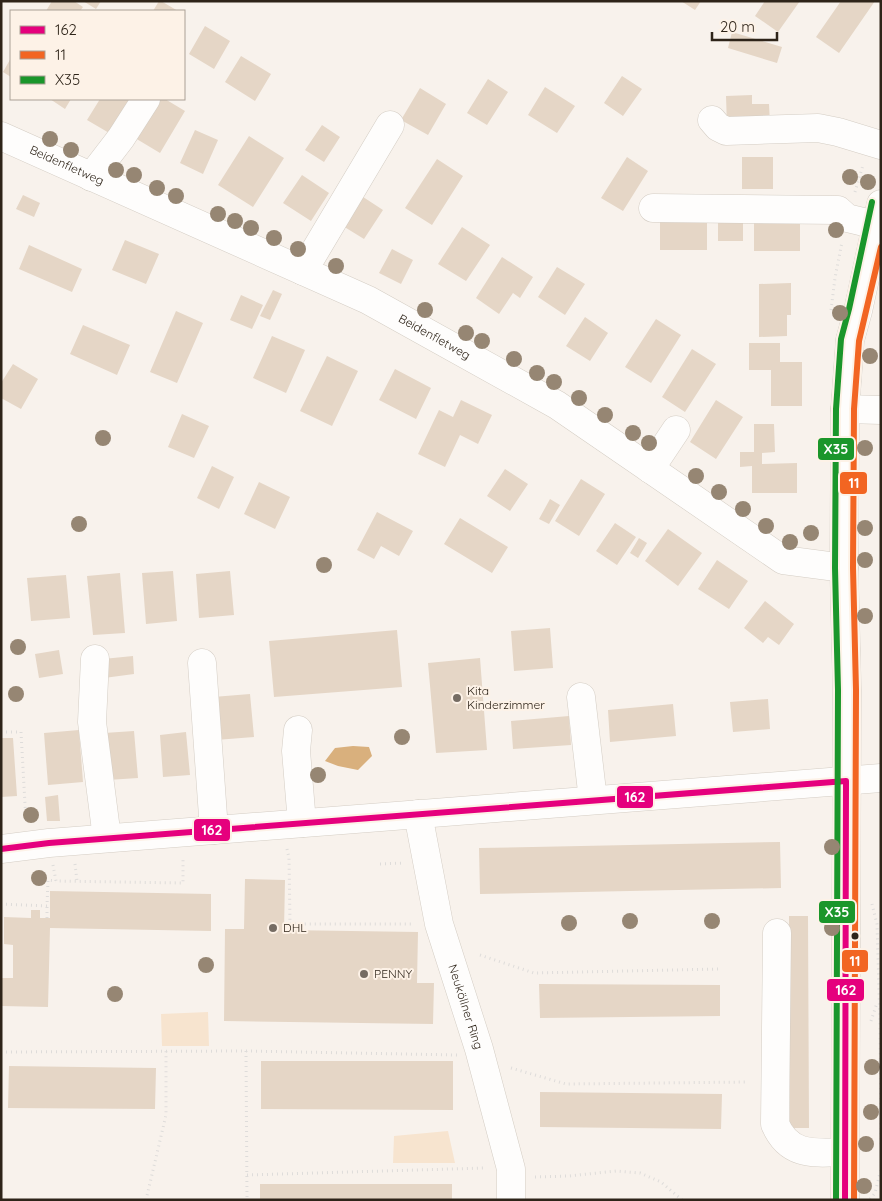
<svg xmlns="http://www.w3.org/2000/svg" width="882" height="1201" font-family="Quicksand,sans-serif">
<rect width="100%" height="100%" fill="#f8f2ec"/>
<path fill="#f7e4cf" d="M208,1012L209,1046H162L161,1014Z
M448,1131L455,1163H393L394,1136Z"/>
<path fill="#d9b07d" d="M353,746L369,747L372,756L358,770L338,766L325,761L335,748Z"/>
<path fill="#e5d6c6" d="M52,1H74L83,7L80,11H46Z
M83,1H101L96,9Z
M159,1H161L178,11H153Z
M681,1H701L695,10Z
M765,1H800L778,32L755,16Z
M841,1H875L839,53L816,37Z
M205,26L230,41L214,69L189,54Z
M732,32L782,47L777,63L728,48Z
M241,56L271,74L255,101L225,82Z
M11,58V77L3,72Z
M622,76L642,89L623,116L604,103Z
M488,79L508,92L487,125L467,113Z
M545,87L575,106L557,133L528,115Z
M420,88L446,104L428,135L401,120Z
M752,95V104H769L770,124L727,126L726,96Z
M50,99H71L65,109Z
M100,99H139L116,137L87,120Z
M160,99H165L185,111L160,153L135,138Z
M322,125L340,137L324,162L305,150Z
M195,130L218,140L203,174L180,163Z
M249,136L284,158L253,207L218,185Z
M627,157L648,171L623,211L601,198Z
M742,157H773V189H742Z
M437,159L463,176L432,225L405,208Z
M302,175L329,193L311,221L283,203Z
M357,193L383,210L364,239L338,223Z
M23,195L40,203L34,217L16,209Z
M754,215H800V251H754Z
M660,216H707V250H660Z
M718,217H743V241H718Z
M462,227L490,245L466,281L438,264Z
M125,240L159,254L146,284L112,270Z
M29,245L82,269L72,292L19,269Z
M392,249L413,260L401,284L379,273Z
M502,257L533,277L520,298L513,293L499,314L476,298Z
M557,267L585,284L565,315L538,297Z
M791,283V315H787V336L759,337V284Z
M273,290L282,294L270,320L260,316Z
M241,295L263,305L252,329L230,320Z
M176,311L203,323L177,383L150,372Z
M585,317L608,333L590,361L566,346Z
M656,319L681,335L651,383L625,367Z
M83,325L130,345L117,375L70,354Z
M272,336L305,350L286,393L253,378Z
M749,343H780V362H802V406H771V370H749Z
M692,349L716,364L685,412L662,397Z
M327,356L358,371L332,426L300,411Z
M13,364L38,379L21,409L1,398V383Z
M395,369L431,388L416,419L379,400Z
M461,400L492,415L478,444L460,435L445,467L418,454L439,410L453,417Z
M716,400L743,417L716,459L690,442Z
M182,414L209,426L194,458L168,447Z
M754,424H774L775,452L762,453V464L797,463V493H752V466L740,467V452H754Z
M212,466L234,477L219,509L197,498Z
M505,469L528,484L510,511L487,496Z
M581,479L605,494L579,536L555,521Z
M259,482L290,497L275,529L244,514Z
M550,499L560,505L549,524L539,519Z
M377,512L413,531L399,556L381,546L374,559L357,550Z
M460,518L508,547L492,573L444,544Z
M615,523L636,537L617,565L596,551Z
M668,529L702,553L678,586L645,561Z
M639,538L647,543L638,558L630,553Z
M717,560L748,581L729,609L698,589Z
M173,571L177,621L146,624L142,573Z
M230,571L234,615L199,618L196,574Z
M120,573L125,633L93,635L87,576Z
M66,575L70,618L31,621L27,578Z
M765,601L794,624L779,645L768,637L763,643L744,628Z
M550,628L553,668L514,671L511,631Z
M397,630L402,687L274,697L269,641Z
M59,650L63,674L39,678L35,654Z
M133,656L134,674L104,678L103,659Z
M480,658L487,750L436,753L428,663Z
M250,694L254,737L216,740L213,697Z
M768,699L770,729L733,732L730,702Z
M673,704L676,736L610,742L608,710Z
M569,716L571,745L513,749L511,721Z
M79,730L83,782L48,785L44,733Z
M134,731L138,778L108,780L104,733Z
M186,732L190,775L163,777L160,735Z
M1,738H13L17,796L1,797Z
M58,795L60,821H47L45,797Z
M780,842L781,888L480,894L479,848Z
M245,879L285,880L284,930L418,932L417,983H434L433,1024L224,1021L225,929H244Z
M50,891L211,894V931L50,928L48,1007L2,1006V978H13V945L4,944V917L31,918V910H40V918H50Z
M789,916H808L809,1128H790Z
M539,984L720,985V1016L540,1018Z
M261,1061H453V1110L261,1109Z
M9,1066L156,1068L155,1109L8,1108Z
M540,1092L722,1094L721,1129L540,1127Z
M260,1184H452V1200H260Z"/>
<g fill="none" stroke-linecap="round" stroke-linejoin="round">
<g stroke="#d4cdc4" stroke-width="29">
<g id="minor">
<path d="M712,120L718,127L726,131L818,128L838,132L881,145"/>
<path id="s1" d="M1,136L368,300L557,405L783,560L844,568"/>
<path d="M91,177L121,138L146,99"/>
<path d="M653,208L838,210L847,218L876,225"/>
<path d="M303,271L390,125"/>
<path d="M845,409L881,410"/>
<path d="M650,469L676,430"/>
<path d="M95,659L92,722L107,838"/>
<path d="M202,663L214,830"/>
<path d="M581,697L593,800"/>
<path d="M298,730L296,751L302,823"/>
<path id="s2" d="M418,814L439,924L479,1049L511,1169V1200"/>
<path d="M1,849L49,843L881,778"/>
<path d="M777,933L775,1124C789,1157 815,1153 845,1152"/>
<path d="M845,1200L847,690L844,568L845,409L850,340L858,311L881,204"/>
</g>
</g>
<path stroke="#dedcda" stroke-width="3" stroke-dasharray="1 4" stroke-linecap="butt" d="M855,192L863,165
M831,310L835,278L842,242
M1,732H21L26,822
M287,849L289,858L290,924H414
M75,864L77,881
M380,864L404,863
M53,865L56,881L183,883V857
M1,904L47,906L48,880L56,881
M872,904L877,924L880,1023L881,1145
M47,918V906
M1,931H4
M480,955L534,973L720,969
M1,995H2
M871,1021L877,1003
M246,1051L247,1200
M1,1052L246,1051L457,1055
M511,1068L566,1084L746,1082
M247,1175L485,1168
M535,1177L569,1176L616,1171L640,1173L661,1182L682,1200
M870,1199L875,1193L881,1169
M146,1200L166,1115V1051"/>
<use href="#minor" stroke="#fefdfc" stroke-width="28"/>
<g stroke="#fdf2e7" stroke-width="10">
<path id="bus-1" d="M1,849L49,843L846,781
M845,1200L846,781"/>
</g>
<g stroke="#fdf2e7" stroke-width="10">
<path id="bus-2" d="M854,1200L856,690L853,568L854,409L859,341L881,247"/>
</g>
<g stroke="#fdf2e7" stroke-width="10">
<path id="bus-3" d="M836,1200L838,690L835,568L836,409L841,339L849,309L872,202"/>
</g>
<use href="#bus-1" stroke="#e5007d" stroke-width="6"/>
<use href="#bus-2" stroke="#f26522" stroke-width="6"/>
<use href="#bus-3" stroke="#1a962b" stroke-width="6"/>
</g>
<g fill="#968673">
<circle cx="50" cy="139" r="8"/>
<circle cx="71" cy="150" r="8"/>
<circle cx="116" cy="170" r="8"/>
<circle cx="134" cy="175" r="8"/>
<circle cx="850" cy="177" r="8"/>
<circle cx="868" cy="182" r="8"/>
<circle cx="157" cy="188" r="8"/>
<circle cx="176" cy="196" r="8"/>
<circle cx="218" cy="214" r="8"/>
<circle cx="235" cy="221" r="8"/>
<circle cx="251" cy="228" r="8"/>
<circle cx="836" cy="230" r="8"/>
<circle cx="274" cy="238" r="8"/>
<circle cx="298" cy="249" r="8"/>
<circle cx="336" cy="266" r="8"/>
<circle cx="425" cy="310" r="8"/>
<circle cx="840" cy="313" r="8"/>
<circle cx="466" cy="333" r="8"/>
<circle cx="482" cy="341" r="8"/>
<circle cx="870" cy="356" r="8"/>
<circle cx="514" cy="359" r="8"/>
<circle cx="537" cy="373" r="8"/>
<circle cx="554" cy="382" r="8"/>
<circle cx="579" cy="398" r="8"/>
<circle cx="605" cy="415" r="8"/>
<circle cx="633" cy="433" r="8"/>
<circle cx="103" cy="438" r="8"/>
<circle cx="649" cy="443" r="8"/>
<circle cx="865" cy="448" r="8"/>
<circle cx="696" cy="476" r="8"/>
<circle cx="719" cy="492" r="8"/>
<circle cx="743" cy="509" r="8"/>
<circle cx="79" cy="524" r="8"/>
<circle cx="766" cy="526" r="8"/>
<circle cx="865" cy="528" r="8"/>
<circle cx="811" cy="533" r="8"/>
<circle cx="790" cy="542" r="8"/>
<circle cx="865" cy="560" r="8"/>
<circle cx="324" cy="565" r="8"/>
<circle cx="865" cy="616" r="8"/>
<circle cx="18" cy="647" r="8"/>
<circle cx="16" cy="694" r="8"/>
<circle cx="402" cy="737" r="8"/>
<circle cx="318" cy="775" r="8"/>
<circle cx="31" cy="815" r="8"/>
<circle cx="832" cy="847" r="8"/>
<circle cx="39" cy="878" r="8"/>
<circle cx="630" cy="921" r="8"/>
<circle cx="712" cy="921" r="8"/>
<circle cx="569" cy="923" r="8"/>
<circle cx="832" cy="928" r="8"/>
<circle cx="206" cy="965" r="8"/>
<circle cx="115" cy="994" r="8"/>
<circle cx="872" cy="1067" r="8"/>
<circle cx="871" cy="1112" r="8"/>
<circle cx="866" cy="1144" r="8"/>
<circle cx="864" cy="1186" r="8"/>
</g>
<g fill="#756c63" stroke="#fdf2e7" stroke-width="2">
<circle cx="457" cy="698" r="5"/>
<circle cx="273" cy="928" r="5"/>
<circle cx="364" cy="974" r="5"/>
</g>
<circle fill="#2e2419" stroke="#fdf2e7" stroke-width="2" cx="855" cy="936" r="4.5"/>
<g text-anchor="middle" stroke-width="4" stroke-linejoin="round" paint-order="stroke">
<g font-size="12" fill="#2e2419" stroke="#fdf2e7">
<text dy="4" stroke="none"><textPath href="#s1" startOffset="72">Beidenfletweg</textPath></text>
<text dy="4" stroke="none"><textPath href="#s1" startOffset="478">Beidenfletweg</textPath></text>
<text dy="4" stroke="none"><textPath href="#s2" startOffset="199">Neuköllner Ring</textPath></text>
</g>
<g font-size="12" fill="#2e2419" stroke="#fdf2e7" text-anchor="start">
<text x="467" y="695">Kita<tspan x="467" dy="14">Kinderzimmer</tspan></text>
<text x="283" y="932">DHL</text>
<text x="374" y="978">PENNY</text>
</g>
</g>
<g stroke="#fdf2e7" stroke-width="2">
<rect x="817" y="437" width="38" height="24" rx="5" fill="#1a962b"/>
<rect x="839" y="471" width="29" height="24" rx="5" fill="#f26522"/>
<rect x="616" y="785" width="38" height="24" rx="5" fill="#e5007d"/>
<rect x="193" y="818" width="38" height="24" rx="5" fill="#e5007d"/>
<rect x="818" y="900" width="38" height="24" rx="5" fill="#1a962b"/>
<rect x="841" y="949" width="28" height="24" rx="5" fill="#f26522"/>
<rect x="826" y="978" width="39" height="24" rx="5" fill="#e5007d"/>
</g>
<g font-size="14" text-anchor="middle" font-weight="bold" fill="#fff">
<text x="836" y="454">X35</text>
<text x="854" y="488">11</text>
<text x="635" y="802">162</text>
<text x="212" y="835">162</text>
<text x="837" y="917">X35</text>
<text x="855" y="966">11</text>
<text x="846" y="995">162</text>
</g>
<rect width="882" height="1201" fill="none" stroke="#2e2419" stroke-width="5"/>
<rect x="10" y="10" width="175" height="90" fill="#fdf2e7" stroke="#aaa095"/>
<rect x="20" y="26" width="25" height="8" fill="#e5007d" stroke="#aaa095"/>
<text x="55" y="35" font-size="15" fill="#2e2419">162</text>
<rect x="20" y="51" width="25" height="8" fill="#f26522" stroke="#aaa095"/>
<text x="55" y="60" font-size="15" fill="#2e2419">11</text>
<rect x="20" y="76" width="25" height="8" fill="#1a962b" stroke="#aaa095"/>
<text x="55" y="85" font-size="15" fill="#2e2419">X35</text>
<path d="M712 32v8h65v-8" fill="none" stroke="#2e2419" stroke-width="2.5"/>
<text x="720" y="32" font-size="15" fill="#2e2419" stroke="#fdf2e7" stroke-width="4" paint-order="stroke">20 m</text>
</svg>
